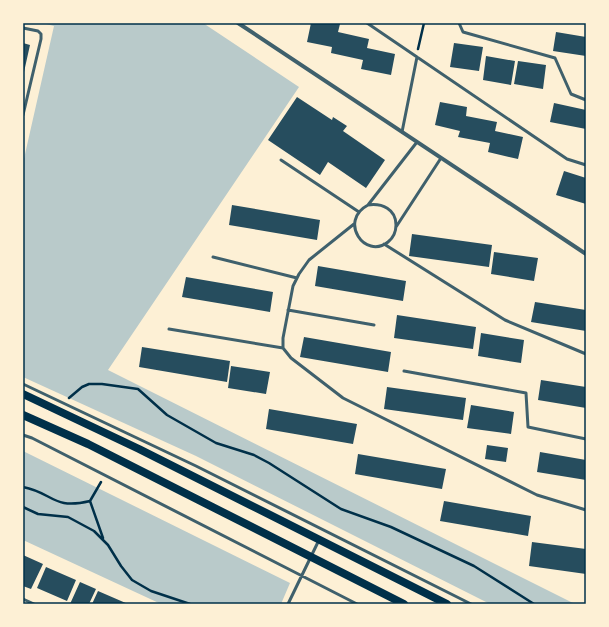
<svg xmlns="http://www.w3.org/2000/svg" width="609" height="627" font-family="'Work Sans',sans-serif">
<rect width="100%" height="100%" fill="#fdf0d5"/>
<path fill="#b9caca" d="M42,23H203L299,87L108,370L575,604H490L196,456L23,377V163L54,26Z
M23,451L290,583L281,604H161L23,540Z"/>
<path fill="#264d5e" d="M311,23L340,24L338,32L369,39L367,48L395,54L391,75L361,69L363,60L331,53L332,47L307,42Z
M556,32L586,37V56L553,51Z
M23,43L30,45L24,72H23Z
M454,43L483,47L479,71L450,67Z
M486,56L515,61L511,85L483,80Z
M518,61L546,65L543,89L514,84Z
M297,97L332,120L333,117L347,126L343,131L385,160L366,188L328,162L320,175L268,140Z
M440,102L467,107L466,116L497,122L495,131L523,137L518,159L488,152L490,143L458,137L460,131L435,125Z
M554,103L586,110V129L550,122Z
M564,171L586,178V204L556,195Z
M232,205L320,220L317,240L229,225Z
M412,234L492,245L489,267L409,256Z
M494,252L538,258L534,281L491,274Z
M318,266L406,281L403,301L315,286Z
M186,277L273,292L270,312L182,297Z
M535,302L586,310V331L531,322Z
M397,315L476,327L473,349L394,338Z
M481,333L524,340L521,363L478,356Z
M304,337L391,352L388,372L300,357Z
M142,347L230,361L227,382L139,367Z
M231,366L270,372L266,394L228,388Z
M541,380L586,387V408L538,400Z
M387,387L466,398L463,420L384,409Z
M471,405L514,412L511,434L467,428Z
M269,409L357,424L353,444L266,429Z
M487,445L508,448L506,462L485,459Z
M540,452L586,460V480L537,472Z
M358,454L446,469L442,489L355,474Z
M444,501L531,516L528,536L440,521Z
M532,542L586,549V574L529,566Z
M23,555L43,564L31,589L23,586Z
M46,567L76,580L67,601L37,588Z
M80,582L96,589L89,604H70Z
M98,591L128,604H92Z"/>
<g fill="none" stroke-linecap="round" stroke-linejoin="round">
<path stroke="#003049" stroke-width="2.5" d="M418,49L424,23
M69,398L82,387L89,384H102L138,389L167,415L216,443L254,455L269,463L341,509L391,527L474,566L534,604
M23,487C54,493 52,510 90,501L101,482
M90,501L103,538
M23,507L38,514L68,517L94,531L108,545L121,566L132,580L151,591L190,604"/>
<path stroke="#3f606c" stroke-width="3" d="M367,23L567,159L586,165
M459,23L463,32L555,58L571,94L586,100
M23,28L38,31L41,34V39L23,115
M402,132L417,57
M281,160L359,212
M368,205C382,203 396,209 396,225C396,232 393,238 388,242C365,260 338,221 368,205L417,142
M354,224L309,260L299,274L293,286L283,338V348L291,358L343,398L537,495L586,510
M396,227L441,158
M384,244L505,320L586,354
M213,257L297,278
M288,310L374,325
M169,329L283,348
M404,371L526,393L528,427L586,439
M23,384L196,466L471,604
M23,435L32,438L357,604
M23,599L34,604
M288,604L319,540"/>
<path stroke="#3f606c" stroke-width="4" d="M238,23L586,254"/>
<path stroke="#003049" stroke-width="8" d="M23,394L139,449L447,604
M23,415L88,444L404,604"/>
</g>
<rect width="609" height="627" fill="none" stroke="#fdf0d5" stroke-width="48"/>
<rect x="24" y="24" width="561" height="579" fill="none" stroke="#003049" stroke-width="1.5"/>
</svg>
